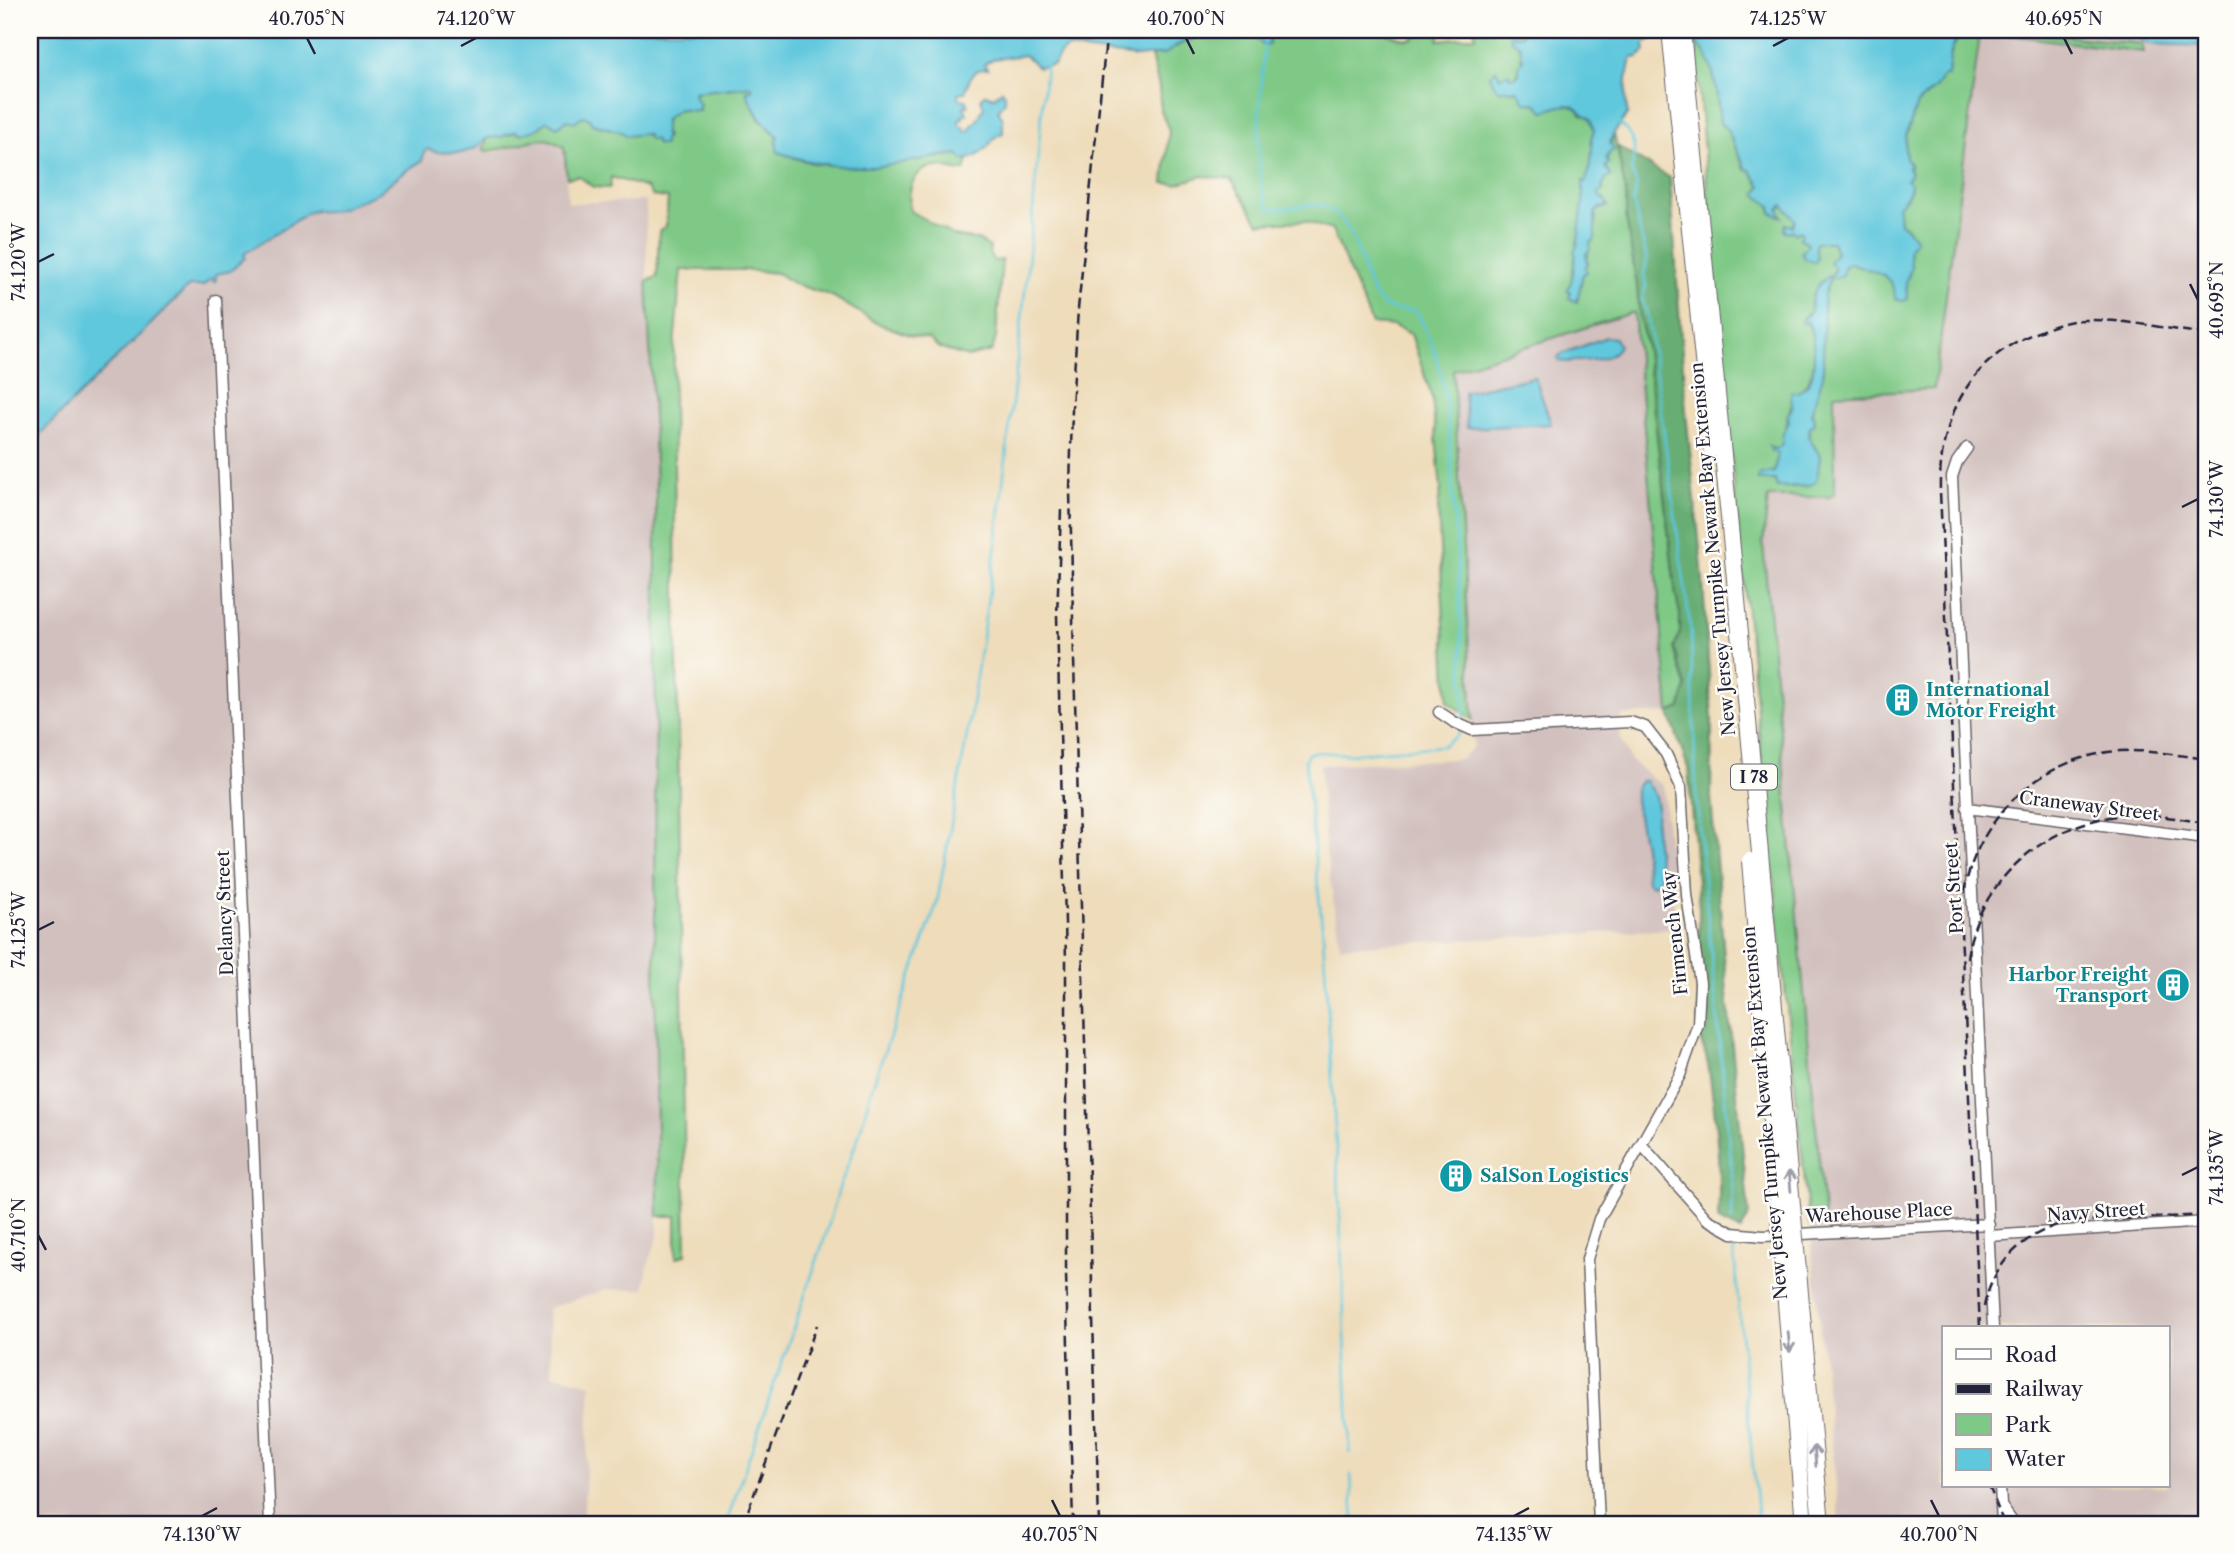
<svg xmlns="http://www.w3.org/2000/svg" width="2236" height="1554" font-family="'Libre Caslon Text',serif">
<rect width="100%" height="100%" fill="#fdfcf7"/>
<filter id="ink" filterUnits="userSpaceOnUse"><feTurbulence type="fractalNoise" baseFrequency=".0143" numOctaves="2"/><feDisplacementMap in="SourceGraphic" scale="14" xChannelSelector="R" yChannelSelector="G"/><feConvolveMatrix kernelMatrix="1 2 1 2 8 2 1 2 1" color-interpolation-filters="sRGB"/></filter>
<filter id="wash" filterUnits="userSpaceOnUse"><feTurbulence type="fractalNoise" baseFrequency=".00686" numOctaves="4" result="noise"/><feDisplacementMap in="SourceGraphic" scale="28" xChannelSelector="R" yChannelSelector="G"/><feGaussianBlur stdDeviation="1.57" result="paint"/><feColorMatrix in="noise" values="0 0 0 0 0 0 0 0 0 0 0 0 0 0 0 0 0 1.4 0 .05"/><feComposite in="paint" operator="in"/></filter>
<g filter="url(#wash)">
<rect width="100%" height="100%" fill="#eedcba"/>
<path fill="#d1c0bd" fill-rule="evenodd" d="M1968,30H2088L2101,34L2139,39L2143,42L2206,46V1524H1840L1720,347L1718,107ZM1944,1328H2168V1486H1944Z
M487,138L484,151L497,152L518,144L546,139L564,147L568,203L646,201L647,281L656,486L655,978L658,1237L648,1265L644,1289L605,1290L548,1308L552,1374L591,1384L583,1524H30V444L189,286H203L216,274L230,271L245,258L244,255L309,212L316,209H340L376,194L402,172L421,161L424,152L428,149L437,152L462,153L482,143Z
M1634,312L1669,713L1622,715L1620,738L1631,761L1663,786L1676,929L1340,946L1325,844L1320,765L1461,759L1474,746L1453,370Z"/>
<path fill="#7fc986" stroke="#507660" stroke-width="2" d="M1301,30H1386L1388,34C1406,39 1409,44 1424,30H1441L1438,40L1476,36L1474,30H1523L1522,35L1514,36L1512,40L1520,46C1522,58 1525,76 1509,78V74L1499,77L1496,70L1499,90H1517L1577,108L1581,114L1590,117L1594,131L1591,138C1595,154 1588,169 1586,186C1581,215 1579,244 1572,273V284L1568,291L1577,301L1584,268L1588,264C1586,250 1592,241 1595,228C1596,222 1595,216 1597,210L1607,207L1608,205L1599,196V193L1603,190L1602,188L1608,174L1605,167L1614,133L1626,194V217L1637,286L1640,320L1646,344L1676,596L1680,613V632L1674,648L1686,686L1681,709L1669,713L1634,312L1453,370L1473,720L1448,702L1438,507L1441,489L1432,398L1411,334L1394,326L1372,324L1332,230L1304,221L1259,223L1231,179L1202,176L1177,184L1164,183L1169,130L1161,111L1159,87L1151,56C1168,54 1180,42 1197,37C1215,33 1235,34 1253,32L1254,37L1260,41L1268,33Z
M1968,30L1976,31L1979,42L1934,389L1834,394L1835,493L1829,497H1768L1763,544L1825,1223L1809,1224L1720,347L1695,42L1710,59L1716,88L1720,123L1727,129L1745,169L1750,170C1758,183 1769,197 1772,213L1781,216L1779,210L1783,204L1796,220L1792,229L1800,231L1802,234L1800,239L1807,242L1808,247L1815,245L1816,242H1832L1836,252L1834,272C1820,284 1811,293 1810,312L1803,317C1816,330 1817,363 1809,380C1806,386 1802,388 1798,393C1795,397 1790,407 1789,413C1787,424 1785,434 1782,445L1775,449L1778,453L1774,472L1761,474L1758,477L1759,480H1775L1778,487L1808,486L1820,456L1808,436L1809,429L1814,423L1811,415L1823,340L1824,294L1830,278L1841,276L1845,266L1851,262C1870,273 1891,270 1896,295L1907,299L1906,281L1911,269L1909,248L1915,240L1907,228L1900,223L1898,205L1906,198L1910,164L1906,158L1905,148L1906,136L1917,104L1935,88L1944,76H1948C1949,57 1951,39 1968,30Z
M2010,31L2142,44L2144,52L1994,33Z
M752,86L753,90L746,91L759,119L778,136L794,158L816,164L872,167L958,154L962,159L968,160L965,170C956,172 950,168 942,167C913,165 907,188 910,211L954,236L978,240L990,247L989,254L994,261L1002,260L996,337L992,351L968,357L939,348L929,339L912,336L877,323L832,296L795,284L777,273L744,270H681L674,346L673,399L686,1254L676,1258V1216H658L655,978L656,486L647,281L657,277L659,231L666,226L668,198L652,196L647,188L611,177L610,188L593,187L579,176L567,178L564,147C559,145 554,141 549,140C533,136 504,152 483,151L487,138L501,137L548,121L583,116L589,118L592,124C610,129 626,132 643,134C654,135 653,138 666,137C660,109 676,108 699,111L693,92Z"/>
<path fill="#67ad73" stroke="#446857" stroke-width="2" d="M1617,146L1670,178L1686,412L1702,568L1712,718L1711,797L1728,1005L1749,1214L1741,1231L1718,1220C1721,1180 1718,1141 1713,1100C1710,1078 1709,1058 1699,1037V908L1688,768L1669,713L1681,708L1686,686L1674,648L1680,632V613L1676,596L1646,344L1640,320L1637,286L1626,217V194Z"/>
<path fill="#60c8dd" stroke="#41758c" stroke-width="2" d="M30,30H1301L1269,33V45L1264,46L1254,37L1252,32L1197,37L1178,45L1165,54L1137,57L1067,48L1061,53L1053,65L1038,67L1025,55L993,59L984,64L988,69C973,67 969,79 965,92L958,93V98L966,100L968,106H964L967,114L962,116L963,118L959,120V124L964,127L965,132H967L978,119L984,107L981,99L985,94L994,97L1002,90L1005,94V101L998,110L1003,119V133L996,136C988,147 977,161 962,159L958,154C928,156 900,166 870,167C838,168 808,163 778,152L776,142L778,136C758,117 756,115 746,91L752,90V86L694,92L696,100L700,104L698,111L679,109L665,119L664,145H657L654,139L650,140L646,134L626,136L622,132L592,124L589,118L583,116L574,122L567,120L557,127L548,121C543,123 542,127 537,129C532,132 525,133 519,134L516,131L501,137L487,138L476,148L462,153L437,152L428,149L424,152L422,161C404,170 392,182 377,193C367,199 357,201 347,206C336,210 326,214 315,210L309,212L244,254L245,258L230,271L216,274V280L214,282L212,278L203,286H189L30,444Z
M1523,30H1968C1951,39 1949,58 1948,76H1944L1935,88L1917,104L1906,136L1905,148L1906,158L1910,164L1908,168L1911,172L1907,180L1911,183C1912,192 1905,199 1898,205L1900,223L1907,228L1916,240L1909,248L1911,269L1906,281L1907,299L1903,301L1895,299C1896,272 1870,272 1851,263L1845,266L1841,276L1830,278L1824,294L1823,376L1811,414L1813,415L1814,423L1809,429L1810,432L1808,436L1820,456L1817,479L1814,483L1808,486L1777,487L1775,480H1758V477L1761,474L1774,472L1778,453L1772,452L1769,446L1775,449L1782,445V436L1789,421L1787,417L1792,407L1791,392H1798C1801,389 1805,387 1808,384C1817,371 1815,334 1807,321L1802,324L1801,321L1810,312L1813,294L1819,284L1834,272V266L1829,263L1836,252L1832,242H1816L1815,245L1817,258L1815,262L1805,259L1801,253L1808,246L1807,242L1800,239L1802,234L1800,231L1795,234L1792,230L1789,232L1784,231L1785,224L1792,226L1795,220L1783,205L1779,210L1782,217L1772,213L1771,206L1756,194L1761,186L1750,170L1746,169L1727,129L1720,123C1717,99 1716,58 1696,43C1687,37 1668,37 1657,35L1644,44L1645,51L1638,57L1632,58C1627,67 1624,103 1628,113L1614,133L1610,143L1614,150L1609,153L1606,160L1609,163L1605,167L1611,176L1606,178L1602,187L1603,190L1599,193V196L1606,201L1607,207L1600,208L1595,213V239L1590,243V249L1586,254L1588,264L1585,267L1587,272L1583,274L1577,302L1569,298L1571,292L1567,290C1574,281 1573,267 1576,256L1574,251L1577,246L1583,204V181L1586,182C1590,167 1594,152 1591,138L1594,131L1590,118C1583,115 1581,111 1575,107C1566,102 1553,109 1544,111L1537,104L1525,102L1517,90H1499L1494,85L1490,75L1496,70L1500,77L1509,73V77H1514L1519,74V65L1523,60L1520,46L1512,40L1509,35L1511,32L1514,36L1522,35Z
M2088,30H2206V46L2149,44L2139,39L2101,34Z
M1606,337L1615,338L1619,346C1610,361 1592,360 1576,361C1569,361 1566,363 1559,361L1558,357L1562,354Z
M1535,377L1551,424L1467,428L1464,392Z
M1641,781H1646L1655,796L1657,808L1655,835L1660,871L1659,880L1653,885L1647,882L1644,846L1635,801V789Z"/>
<g fill="none" stroke-linecap="round" stroke-linejoin="round">
<path stroke="#60c8dd" stroke-width="2.5" d="M1264,46C1262,90 1250,170 1269,208C1287,212 1309,201 1322,206C1368,223 1356,295 1389,308C1396,311 1407,309 1415,310C1450,365 1449,434 1453,497C1459,567 1462,636 1464,706L1463,722
M1620,124C1635,137 1637,152 1631,171L1637,184L1633,201L1647,260L1644,274L1646,286L1642,299L1648,317L1691,633L1696,793L1733,1184L1732,1220
M1733,1244L1758,1524
M1350,1453L1339,1193L1323,935L1305,760L1308,754L1314,752L1348,754L1442,746L1457,736L1461,728
M1351,1475L1354,1524
M726,1524L825,1237L839,1189L860,1132L870,1093L937,903L969,724L996,544L1028,265L1046,65"/>
</g>
</g>
<g filter="url(#ink)">
<g fill="none" stroke-linecap="round" stroke-linejoin="round">
<g stroke="#696367" stroke-width="13">
<path id="minor" d="M216,300L270,1524
M1967,448L1957,462L1952,477L1993,1328
M1439,712L1454,722L1472,730L1630,722L1645,727L1666,754L1681,787L1687,895L1700,983L1698,1024L1680,1075L1599,1219L1587,1259L1599,1524
M1967,808L2206,838
M1641,1144L1707,1219L1732,1233L1763,1236L1989,1224
M1989,1236L2206,1222
M2000,1486L2002,1524
M2001,1506L2014,1524"/>
</g>
<use href="#minor" stroke="#fff" stroke-width="10"/>
<path stroke="#22223b" stroke-width="2.5" stroke-dasharray="10 5" stroke-linecap="butt" d="M1061,510L1057,616L1066,960V1274L1073,1524
M1964,893C1977,817 2042,756 2120,751C2149,750 2178,755 2206,759
M1967,958C1978,879 2048,821 2126,815C2152,813 2180,819 2206,823
M1984,1307C1992,1264 2025,1232 2068,1222L2206,1215
M1980,1328L1940,492C1938,421 1968,358 2038,332C2052,326 2069,320 2085,320C2125,319 2166,329 2206,334
M1989,1486L2004,1524
M743,1524L817,1325
M1099,1524L1075,700L1070,491L1072,408L1078,309L1107,30"/>
<g stroke="#696367" stroke-width="18" stroke-linecap="butt">
<path id="highway-bridge" d="M1670,30L1712,449
M1682,30L1737,600L1821,1524
M1750,861L1804,1524"/>
</g>
<use href="#highway-bridge" stroke="#fff" stroke-width="16"/>
</g>
<defs><path id="oneway-shaft" d="M-6 0H5M1.5-3L5.5 0L1.5 3" fill="none" stroke-width="1.6" stroke-linecap="round" stroke-linejoin="round" transform="scale(1.75)"/></defs>
<g stroke="#9c9ca7">
<use href="#oneway-shaft" transform="translate(1790 1181) rotate(-95)"/>
<use href="#oneway-shaft" transform="translate(1789 1342) rotate(85)"/>
<use href="#oneway-shaft" transform="translate(1815 1456) rotate(-95)"/>
</g>
</g>
<path fill="none" stroke="#22223b" stroke-width="2.5" d="M307,38L315,54M1186,38L1194,54M2064,38L2072,54M461,46L476,38M1773,46L1788,38M38,262L54,254M2190,284L2198,300M2182,507L2198,499M38,930L54,922M2182,1175L2198,1167M38,1235L46,1250M1052,1500L1060,1516M1931,1500L1939,1516M202,1516L217,1508M1514,1516L1529,1508"/>
<defs>
<g id="building-disc" transform="scale(1.75)"><circle r="9.5" fill="#0f9aa8" stroke="#fdfcf7"/><path d="M-4-6H4V6H1V3H-1V6H-4ZM-2.5-4.3h1.7v1.8h-1.7ZM.8-4.3h1.7v1.8H.8ZM-2.5-1h1.7V.8h-1.7ZM.8-1h1.7V.8H.8Z" fill="#fff"/></g>
</defs>
<g fill-rule="evenodd">
<use href="#building-disc" x="1902" y="700"/>
<use href="#building-disc" x="2173" y="985"/>
<use href="#building-disc" x="1456" y="1176"/>
</g>
<g text-anchor="middle" stroke-width="5" stroke-linejoin="round" paint-order="stroke">
<rect fill="#fdfcf7" stroke="#646373" stroke-width="2" x="1731" y="764.5" width="46" height="25" rx="5"/>
<g font-size="16" font-weight="bold" fill="#22223b">
<text x="1754" y="783">I 78</text>
</g>
<g font-size="18" fill="#22223b" stroke="#fdfcf7">
<text transform="translate(1713 549) rotate(-95)" y="6">New Jersey Turnpike Newark Bay Extension</text>
<text transform="translate(2089 806) rotate(7)" y="6">Craneway Street</text>
<text transform="translate(1954 888) rotate(-94)" y="6">Port Street</text>
<text transform="translate(225 913) rotate(-92)" y="6">Delancy Street</text>
<text transform="translate(1675 933) rotate(-96)" y="6">Firmench Way</text>
<text transform="translate(1765 1113) rotate(-95)" y="6">New Jersey Turnpike Newark Bay Extension</text>
<text transform="translate(2096 1212) rotate(-4)" y="6">Navy Street</text>
<text transform="translate(1879 1213) rotate(-3)" y="6">Warehouse Place</text>
</g>
<g font-size="18" font-weight="bold" fill="#0d838f" stroke="#fdfcf7" text-anchor="start">
<text x="1926" y="696">International<tspan x="1926" dy="21">Motor Freight</tspan></text>
<text x="2148" y="981" text-anchor="end">Harbor Freight<tspan x="2148" dy="21">Transport</tspan></text>
<text x="1480" y="1182">SalSon Logistics</text>
</g>
</g>
<rect width="2236" height="1554" fill="none" stroke="#fdfcf7" stroke-width="77"/>
<rect x="1942" y="1326" width="228" height="161" fill="#fdfcf7" stroke="#a5a5ac" stroke-width="2"/>
<rect x="1956" y="1349" width="35" height="10" fill="#ffffff" stroke="#a5a5ac" stroke-width="2"/>
<text x="2005" y="1362" font-size="21" fill="#22223b">Road</text>
<rect x="1956" y="1384" width="35" height="10" fill="#22223b" stroke="#a5a5ac" stroke-width="2"/>
<text x="2005" y="1396" font-size="21" fill="#22223b">Railway</text>
<rect x="1956" y="1414" width="35" height="21" fill="#7fc986" stroke="#a5a5ac" stroke-width="2"/>
<text x="2005" y="1432" font-size="21" fill="#22223b">Park</text>
<rect x="1956" y="1449" width="35" height="21" fill="#60c8dd" stroke="#a5a5ac" stroke-width="2"/>
<text x="2005" y="1466" font-size="21" fill="#22223b">Water</text>
<rect x="38" y="38" width="2160" height="1478" fill="none" stroke="#22223b" stroke-width="2.5"/>
<g font-size="18" text-anchor="middle" fill="#22223b">
<text x="307" y="25">40.705°N</text>
<text x="476" y="25">74.120°W</text>
<text x="1186" y="25">40.700°N</text>
<text x="1788" y="25">74.125°W</text>
<text x="2064" y="25">40.695°N</text>
<text transform="translate(19 262) rotate(-90)" y="6">74.120°W</text>
<text transform="translate(2217 300) rotate(-90)" y="6">40.695°N</text>
<text transform="translate(2217 499) rotate(-90)" y="6">74.130°W</text>
<text transform="translate(19 930) rotate(-90)" y="6">74.125°W</text>
<text transform="translate(2217 1167) rotate(-90)" y="6">74.135°W</text>
<text transform="translate(19 1235) rotate(-90)" y="6">40.710°N</text>
<text x="202" y="1541">74.130°W</text>
<text x="1060" y="1541">40.705°N</text>
<text x="1514" y="1541">74.135°W</text>
<text x="1939" y="1541">40.700°N</text>
</g>
</svg>
